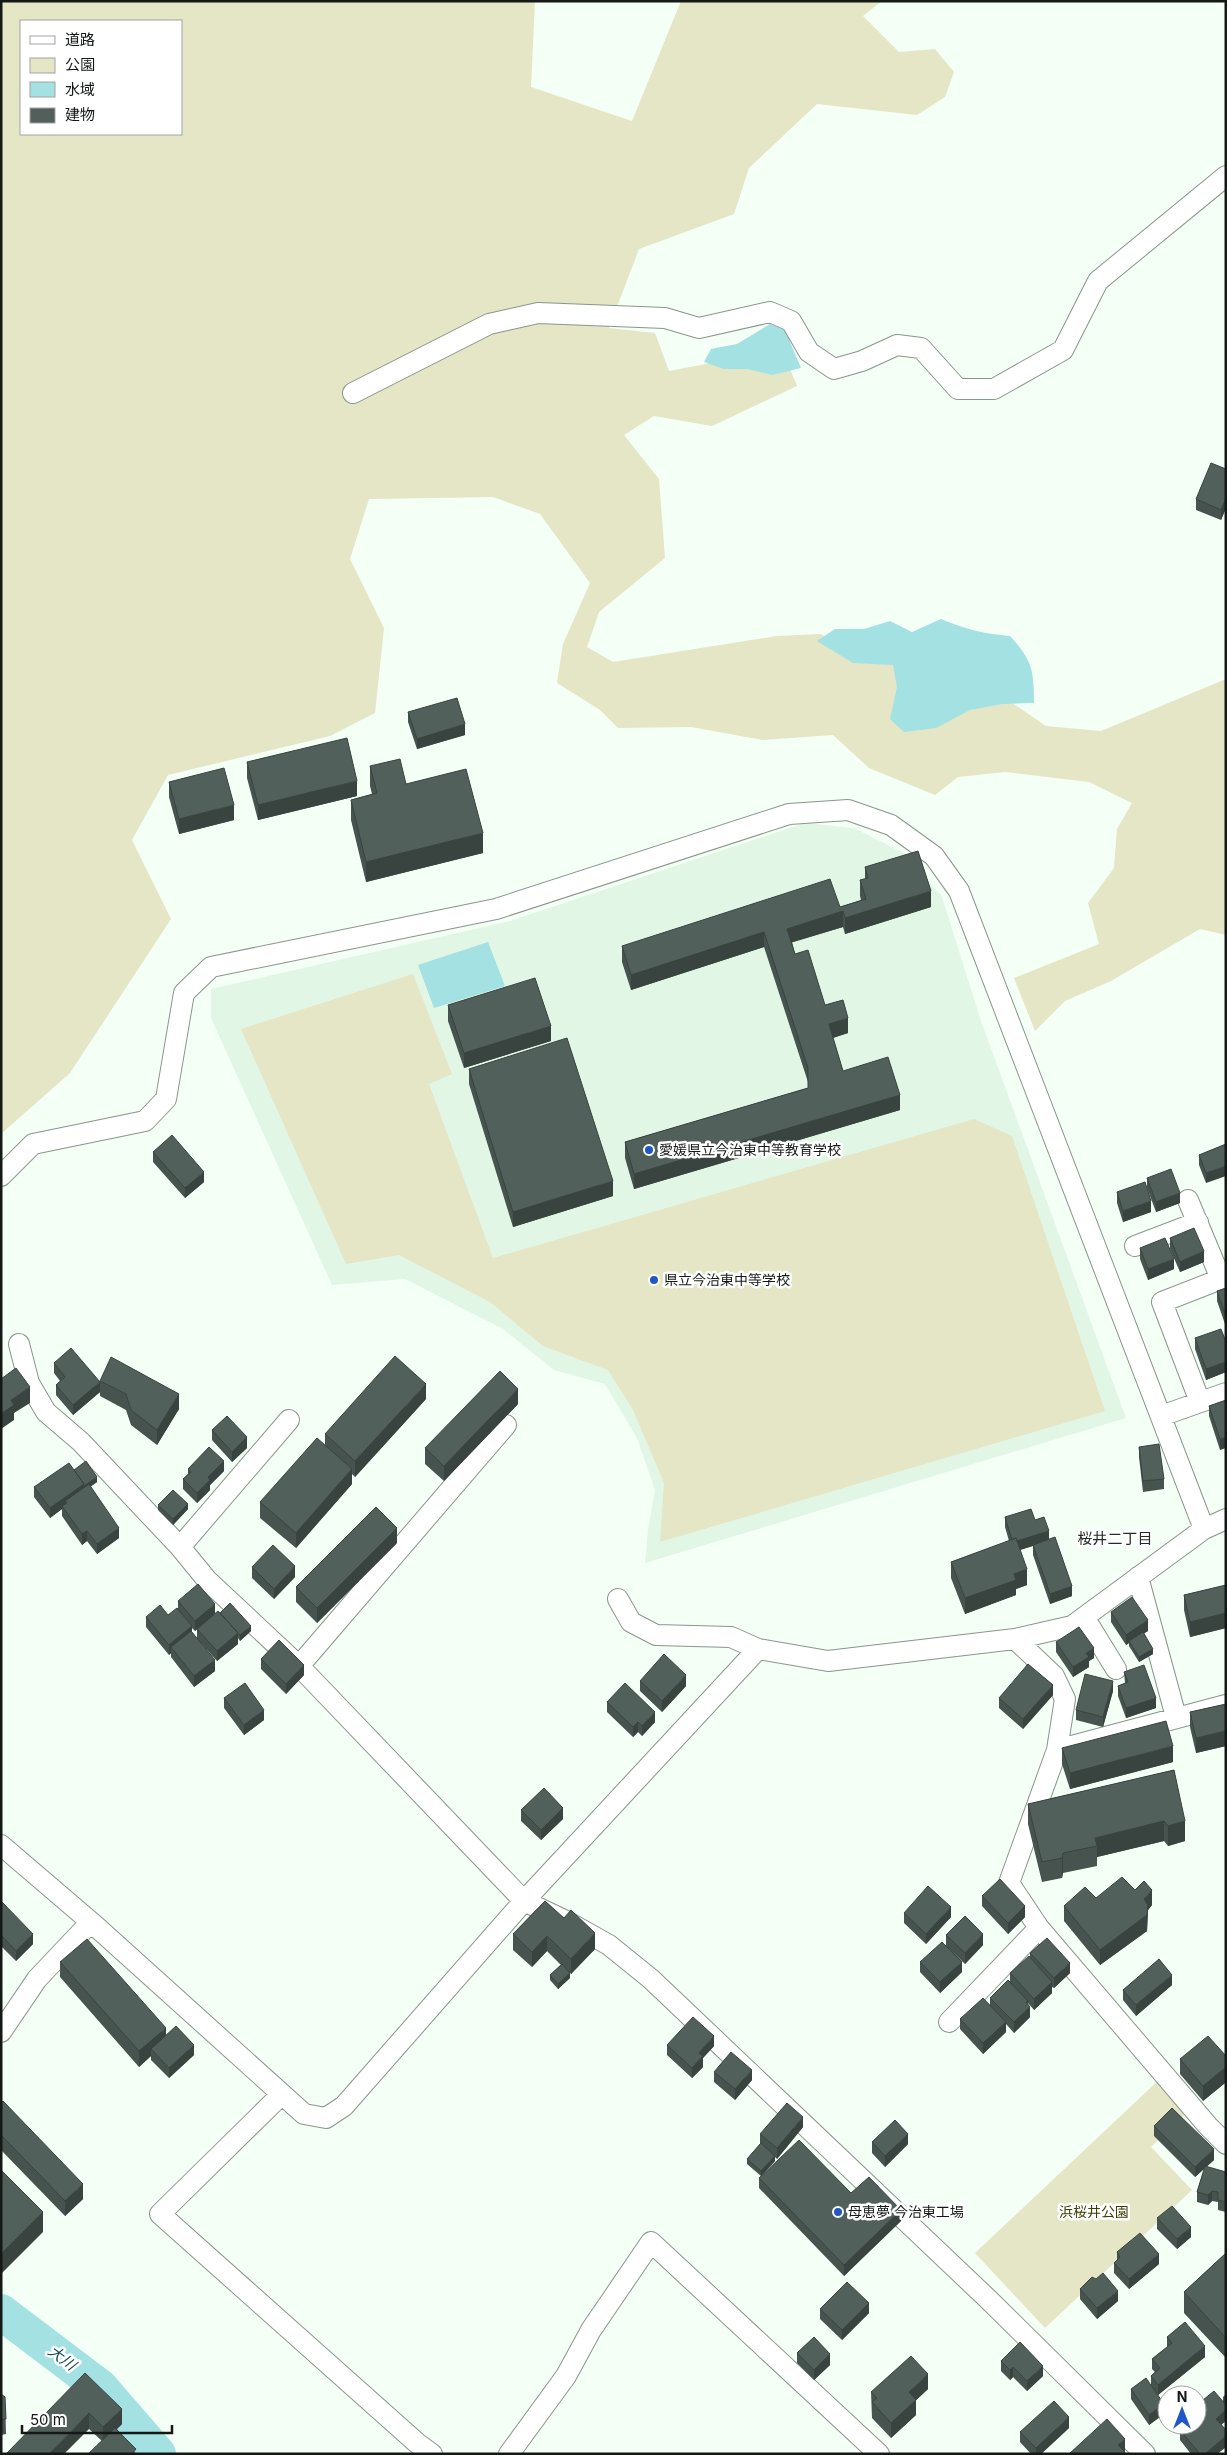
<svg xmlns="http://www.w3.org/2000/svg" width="1227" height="2455" font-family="Inter,'Noto Sans JP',sans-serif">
<rect width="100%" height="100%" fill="#f4fff6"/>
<path fill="#e2f6e6" d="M805,823L854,828L904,853L942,897L981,1021L1126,1418L645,1563L648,1530L655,1490L637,1438L605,1384L554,1370L503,1329L405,1279L332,1285L211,1018V989L510,921Z"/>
<path fill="#e4e6c5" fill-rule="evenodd" d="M1,1H535L531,87L632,121L681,1H882L863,16L899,52L935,49L954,72L945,97L917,115L817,104L749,168L734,214L639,249L609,328L655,333L669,371L727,360L787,362L797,386L712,426L654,416L624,435L659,479L665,558L599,612L587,647L613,662L777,636L820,634L856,651L999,694L1046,726L1101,731L1226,679V935L1200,929L1111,981L1065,1001L1035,1031L1014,978L1099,944L1088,903L1114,868L1117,829L1132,803L1089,782L1005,772L958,777L935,795L869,768L833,735L763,740L691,727L618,728L600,710L557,683L563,644L590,583L540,514L493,497L369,499L350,559L384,628L375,713L330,736L168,775L132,840L171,919L70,1073L1,1134ZM21,21H181V134H21Z
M413,974L452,1074L429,1084L493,1258L974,1119L1012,1136L1105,1411L660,1542L664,1483L633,1410L608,1370L543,1346L490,1302L399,1255L346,1264L241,1029Z
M1163,2076L1193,2107L1151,2147L1192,2190L1045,2328L975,2253Z"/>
<path fill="#a3e1e2" d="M770,324L785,330L801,368L772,375L747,369H724L704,362L711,349L737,344Z
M941,619C964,629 985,634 1010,636C1032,660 1034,670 1034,703L1002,704L970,710L936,728L904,732L890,719L897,687L893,665L853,663L817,641L835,629H864L890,621L912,632Z
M488,942L505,986L434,1008L418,965Z"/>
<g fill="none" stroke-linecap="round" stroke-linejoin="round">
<path stroke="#a3e1e2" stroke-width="36" d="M1,2312L100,2387L158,2454"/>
<g stroke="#89968c" stroke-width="22">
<path id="street" d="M353,393L489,324L538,313L665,318L699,328L770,312L791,321L809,352L834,369L862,361L897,345L921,348L958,389H994L1063,350L1098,281L1226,176
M1,1176L33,1144L145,1121L166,1099L184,993L211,967L496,909L789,814L848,810L891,825L934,856L959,891L1204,1529
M1188,1200L1221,1279L1162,1302L1200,1402
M1135,1246L1198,1222
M19,1344L29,1383L46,1412L81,1442L180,1547L207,1580L299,1666L524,1901L568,1922L609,1945L651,1979L989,2300L1145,2454
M1161,1416L1226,1393
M180,1547L289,1420
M1138,1577L1176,1717
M618,1599L631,1622L656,1635L731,1637L758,1649L828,1661L1015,1639L1072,1626L1204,1529L1226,1519
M1084,1617L1116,1669
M1015,1639L1054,1676L1065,1699L1057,1750L1009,1883L1039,1928L1208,2126L1226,2144
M299,1666L506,1425
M1057,1750L1226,1705
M1,1845L91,1922L304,2114L326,2118L344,2106L524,1901L758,1649
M949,2022L1039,1928
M1,2032L37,1979L91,1922
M282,2094L160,2214L417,2443L432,2454
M509,2454L566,2376L591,2330L651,2242L879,2454"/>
</g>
<use href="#street" stroke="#fff" stroke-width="20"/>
</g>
<path fill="#46534e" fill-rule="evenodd" d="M1226,469V508L1221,520L1196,510V499Z
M408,712L465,735L417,749L408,722Z
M247,762L357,796L258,820L247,778Z
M370,766L406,784L483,853L366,882L351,820V800L372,794L370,786Z
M169,782L234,820L179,834L169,797Z
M865,867L931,907L845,934L843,927L792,942L795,954L825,1005L848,1033L833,1038L843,1071L900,1110L634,1189L625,1158V1142L808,1088V1082L764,947L631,990L622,962V946L840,907L861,900L860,896V880L865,879Z
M448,1005L551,1041L464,1068L448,1021Z
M469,1069L613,1196L513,1227L469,1084Z
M1226,1144L1206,1183L1199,1165V1155Z
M153,1152L204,1182L185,1198L153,1162Z
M1147,1178L1180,1203L1156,1212L1147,1188Z
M1117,1192L1151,1212L1123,1222L1117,1203Z
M1170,1238L1204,1262L1180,1272L1170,1249Z
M1140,1248L1174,1269L1148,1280L1140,1259Z
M1226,1288V1324H1225L1217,1301V1291Z
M1195,1338L1226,1342V1372L1206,1380L1195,1349Z
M54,1363L100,1392L73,1415L56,1395V1385L60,1381L54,1373Z
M100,1381L179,1409L157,1445L131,1425L126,1410L100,1396Z
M426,1399L355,1477L352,1474V1484L296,1548L260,1518V1502L325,1445V1434Z
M1226,1400L1220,1450L1209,1416V1406Z
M518,1404L444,1481L425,1464V1448Z
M212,1430L247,1448L232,1462L212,1440Z
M1139,1447L1164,1479V1489L1143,1492L1139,1457Z
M188,1469L224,1471L210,1485V1490L197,1503L183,1489V1479L188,1474Z
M74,1470L97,1482L90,1487L119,1538L97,1554L87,1541L82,1545L62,1516V1509L50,1518L34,1497V1487Z
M158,1505L188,1509L173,1525L158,1510Z
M1005,1517L1035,1520L1049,1539L1072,1596L1050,1604L1033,1555V1546L1020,1550L1027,1585L1016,1589V1595L965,1614L951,1578V1562L1009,1541L1005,1527Z
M397,1543L317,1623L296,1602V1587Z
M252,1567L295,1577L274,1599L252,1578Z
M1226,1585V1628L1190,1637L1184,1610V1595Z
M178,1601L215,1613H220L251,1631L240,1641L238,1638V1644L217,1661L200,1642L215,1671L194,1687L171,1657V1653L169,1655L146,1627V1617L168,1615L178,1609ZM192,1628L195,1631L197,1629V1639L192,1632Z
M1111,1612L1148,1631L1144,1633L1153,1654L1139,1662L1129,1646V1643L1126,1645L1111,1622Z
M1056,1642L1094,1658L1089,1661V1667L1073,1677L1056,1652Z
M261,1659L304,1675L286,1694L261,1669Z
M1124,1672L1156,1708L1126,1718L1118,1696V1686L1125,1683Z
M640,1681L686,1686L662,1712L640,1691Z
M1113,1691L1103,1727L1076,1720V1710Z
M1053,1695L1023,1729L999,1708V1698Z
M224,1698L264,1720L244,1735L224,1708Z
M607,1702L655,1722L642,1736L638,1732L633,1737L607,1712Z
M1226,1704V1746L1196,1753L1190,1727V1712Z
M1062,1748L1173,1762L1070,1789L1062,1764Z
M1174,1770L1185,1841L1168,1846L1164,1841L1097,1857V1866L1063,1873L1062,1878L1042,1882L1028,1824V1804Z
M521,1810L563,1819L541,1840L521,1821Z
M1135,1890L1152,1905L1148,1910L1147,1931L1100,1965L1064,1921V1906Z
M982,1896L1025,1917L1008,1934L982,1906Z
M545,1901L595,1949L571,1974L570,1973V1978L558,1989L550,1980V1975L561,1965L547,1951L532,1967L513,1950V1934Z
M1,1903L33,1944L16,1961L1,1946Z
M904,1913L951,1917L926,1944L904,1923Z
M946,1935L983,1945L965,1964L946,1946L962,1972L940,1993L920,1972V1962L946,1946Z
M1030,1953L1070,1973L1054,1988L1052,1987V1993L1034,2010L1028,2003L1030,2017L1014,2033L1006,2024V2032L983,2054L960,2029V2019L990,2005V1998L1010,1982V1973L1030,1958Z
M60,1962L166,2036L194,2055L169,2078L151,2060V2056L139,2067L60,1977Z
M1172,1985L1136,2016L1123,2000V1990Z
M667,2045L714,2046L703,2058V2067L692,2078L667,2055Z
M1226,2056V2084L1225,2083L1203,2101L1180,2074V2059Z
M714,2072L752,2080L735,2100L714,2082Z
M1,2103L83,2199L65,2216L1,2150Z
M1154,2126L1214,2160L1206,2167L1226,2172V2212L1218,2210V2202L1212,2201L1208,2205L1197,2202V2192L1205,2168L1195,2177L1154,2136Z
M803,2127L777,2159L775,2157V2161L761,2176L747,2164V2159L760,2144V2134Z
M872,2142L908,2144L885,2167L872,2153Z
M759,2178L851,2193L901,2221L844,2276L759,2188Z
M1157,2218L1191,2237L1177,2249L1157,2229Z
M1117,2252L1159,2264L1129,2289L1114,2273V2263L1117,2260Z
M1226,2253V2358L1184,2313V2292Z
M1080,2289L1118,2301L1097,2319L1080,2299Z
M820,2309L869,2313L842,2340L820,2319Z
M1167,2337L1205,2357L1158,2395L1164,2414L1149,2425L1131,2399V2389L1151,2385V2376L1155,2372L1152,2369V2359L1167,2347Z
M797,2353L830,2365L814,2380L797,2363Z
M1001,2361L1043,2376L1027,2391L1013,2377L1010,2380L1001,2371Z
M85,2373L122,2424L117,2429L136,2454L102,2441L89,2429Z
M928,2389L916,2400V2415L891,2438L872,2418L871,2392Z
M1,2394L5,2397L6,2434L1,2435Z
M1226,2394V2421L1221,2424L1226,2430V2447L1217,2454H1191L1180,2440V2430L1197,2425V2405L1223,2402V2397Z
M1069,2428L1041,2454H1031L1020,2442V2432Z"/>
<path fill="#394340" d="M1226,498V508L1221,520V510Z
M465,724V735L417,749V739Z
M357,781V796L258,820V805Z
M234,805V820L179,834V819Z
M483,833V853L366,882V862Z
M931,891V907L845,934V918Z
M843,911V927L787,944V929Z
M764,932V947L631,990V975Z
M848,1018V1033L829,1039V1024Z
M551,1026V1041L464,1068V1053Z
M900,1095V1110L634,1189V1174Z
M1226,1166V1176L1206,1183V1173Z
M204,1172V1182L185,1198V1188Z
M613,1181V1196L513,1227V1212Z
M1180,1193V1203L1156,1212V1202Z
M1151,1201V1212L1123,1222V1211Z
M1204,1251V1262L1180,1272V1262Z
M1174,1259V1269L1148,1280V1269Z
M1225,1314H1226V1324H1225Z
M1226,1362V1372L1206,1380V1369Z
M100,1382V1392L73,1415V1405Z
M426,1384V1399L355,1477V1461Z
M30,1387V1403L14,1413V1420L1,1429V1414L11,1400Z
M518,1389V1404L444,1481V1466Z
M179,1394V1409L157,1445V1430Z
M247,1437V1448L232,1462V1452Z
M1226,1437V1448L1220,1450V1439Z
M224,1461V1471L210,1485V1490L197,1503V1493L208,1477Z
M352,1469V1484L296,1548V1533Z
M97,1477V1482L84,1491V1486Z
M84,1484V1494L67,1503L65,1501V1507L62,1506V1509L50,1518V1508Z
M188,1504V1509L173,1525V1519Z
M119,1528V1538L97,1554V1544Z
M397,1528V1543L317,1623V1608Z
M87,1531V1541L82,1545V1534Z
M1049,1531V1541L1013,1552V1542Z
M295,1566V1577L274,1599V1589Z
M1027,1569V1585L1016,1589V1595L965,1614V1598L1014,1574Z
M1072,1586V1596L1050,1604V1594Z
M215,1604V1614L195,1631V1621Z
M1226,1613V1628L1190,1637V1622Z
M1148,1620V1631L1130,1642L1129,1641V1643L1126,1645V1635Z
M192,1626V1636L171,1647V1653L169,1655V1645Z
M251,1626V1631L240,1641V1635Z
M238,1633V1644L217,1661V1651Z
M1094,1648V1658L1089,1661V1667L1073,1677V1667L1086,1653Z
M1153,1649V1654L1139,1662V1657Z
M215,1660V1671L194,1687V1676Z
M304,1665V1675L286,1694V1684Z
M686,1675V1686L662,1712V1701Z
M1113,1681V1691L1103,1727V1717Z
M1053,1685V1695L1023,1729V1719Z
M1156,1698V1708L1126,1718V1708Z
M264,1710V1720L244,1735V1725Z
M655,1712V1722L642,1736V1726Z
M638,1722V1732L633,1737V1727Z
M1226,1731V1746L1196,1753V1738Z
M1173,1746V1762L1070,1789V1773Z
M563,1808V1819L541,1840V1830Z
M1164,1821V1841L1097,1857V1846L1095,1838Z
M1185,1821V1841L1168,1846V1826Z
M1063,1853V1873L1062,1878V1858Z
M1152,1890V1905L1148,1910L1147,1931L1100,1965V1950L1144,1899Z
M1025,1906V1917L1008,1934V1923Z
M951,1907V1917L926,1944V1934Z
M595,1933V1949L571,1974V1959Z
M33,1934V1944L16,1961V1951Z
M983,1934V1945L965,1964V1953Z
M547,1936V1951L532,1967V1952Z
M962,1962V1972L940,1993V1982Z
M1070,1963V1973L1054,1988V1978Z
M570,1973V1978L558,1989V1984Z
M1172,1975V1985L1136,2016V2005Z
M1052,1982V1993L1034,2010V1999Z
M1028,2001V2009L1030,2007V2017L1014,2033V2022L1026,2002Z
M1006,2022V2032L983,2054V2043Z
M166,2028V2043L151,2049V2056L139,2067V2051Z
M714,2036V2046L703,2058V2067L692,2078V2068L699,2053Z
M194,2045V2055L169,2078V2068Z
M1225,2068V2083L1203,2101V2086Z
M752,2070V2080L735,2100V2089Z
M803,2117V2127L777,2159V2148Z
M908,2134V2144L885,2167V2156Z
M1214,2149V2160L1195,2177V2167Z
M775,2156V2161L761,2176V2171Z
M83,2184V2199L65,2216V2201Z
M1212,2191V2201L1208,2205V2195Z
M901,2210V2221L844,2276V2265Z
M43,2212V2232L1,2274V2254Z
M1191,2227V2237L1177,2249V2239Z
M1159,2254V2264L1129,2289V2279Z
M1118,2291V2301L1097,2319V2308Z
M869,2303V2313L842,2340V2330Z
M1205,2346V2357L1158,2395V2385Z
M830,2354V2365L814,2380V2370Z
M1043,2366V2376L1027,2391V2381Z
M1013,2367V2377L1010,2380V2370Z
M928,2374V2389L909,2407V2392Z
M916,2400V2415L891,2438V2423Z
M1164,2404V2414L1149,2425V2415Z
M122,2409V2424L103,2442V2427Z
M1226,2410V2421L1216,2429V2419Z
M89,2413V2429L64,2454H49Z
M1069,2417V2428L1041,2454H1036V2448Z
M1226,2436V2447L1217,2454H1205Z
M1125,2439V2454H1118V2445Z"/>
<path fill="#51605b" stroke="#394340" d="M1211,463L1226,469V498L1221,510L1196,499Z
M457,698L465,724L417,739L408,712Z
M347,738L357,781L258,805L247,762Z
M400,759L406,784L466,769L483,833L366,862L351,800L377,793L370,766Z
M224,768L234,805L179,819L169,782Z
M918,851L931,891L845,918L843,911L787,929L795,954L808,950L825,1005L843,1000L848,1018L829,1024L843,1071L888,1057L900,1095L634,1174L625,1142L808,1088V1068L764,932L631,975L622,946L830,879L840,907L866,899L860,880L868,878L865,867Z
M535,978L551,1026L464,1053L448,1005Z
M567,1038L613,1181L513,1212L469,1069Z
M172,1135L204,1172L185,1188L153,1152Z
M1226,1144V1166L1206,1173L1199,1155Z
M1171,1169L1180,1193L1156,1202L1147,1178Z
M1145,1182L1151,1201L1123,1211L1117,1192Z
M1194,1228L1204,1251L1180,1262L1170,1238Z
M1165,1238L1174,1259L1148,1269L1140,1248Z
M1226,1288V1314H1225L1217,1291Z
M1221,1329L1226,1342V1362L1206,1369L1195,1338Z
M71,1348L100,1382L73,1405L56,1385L65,1377L54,1363Z
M395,1356L426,1384L355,1461L325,1434Z
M111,1357L179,1394L157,1430L131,1410L126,1394L100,1381Z
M16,1368L30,1387L11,1400L14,1405L1,1414V1379Z
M500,1371L518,1389L444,1466L425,1448Z
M1226,1400V1437L1220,1439L1209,1406Z
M227,1416L247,1437L232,1452L212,1430Z
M317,1438L352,1469L296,1533L260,1502Z
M1159,1444L1164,1479L1143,1481L1139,1447Z
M209,1447L224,1461L208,1477L210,1480L197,1493L183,1479L191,1472L188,1469Z
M86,1461L97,1477L84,1486L83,1485L84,1484L74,1470Z
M69,1463L84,1484L50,1508L34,1487Z
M89,1484L119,1528L97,1544L87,1531L82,1534L62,1506L67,1503L65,1501Z
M173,1490L188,1504L173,1519L158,1505Z
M376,1507L397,1528L317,1608L296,1587Z
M1031,1509L1035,1520L1044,1517L1049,1531L1017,1541L1016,1538L1012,1540L1005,1517Z
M1055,1537L1072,1586L1050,1594L1033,1545Z
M1016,1538L1027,1569L1014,1574L1016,1580L965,1598L951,1562Z
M273,1545L295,1566L274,1589L252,1567Z
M198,1584L215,1604L195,1621L178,1601Z
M1226,1585V1613L1190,1622L1184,1595Z
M1132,1597L1148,1620L1126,1635L1111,1612Z
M230,1603L251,1626L240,1635L220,1613Z
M160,1605L168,1615L177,1608L192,1626L169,1645L146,1617Z
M218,1611L238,1633L217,1651L197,1629Z
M1079,1627L1094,1648L1086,1653L1089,1657L1073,1667L1056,1642Z
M191,1631L215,1660L194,1676L171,1647Z
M1143,1632L1153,1649L1139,1657L1129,1641Z
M279,1640L304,1665L286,1684L261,1659Z
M664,1654L686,1675L662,1701L640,1681Z
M1028,1664L1053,1685L1023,1719L999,1698Z
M1144,1665L1156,1698L1126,1708L1118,1686L1128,1682L1124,1672Z
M1085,1674L1113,1681L1103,1717L1076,1710Z
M245,1683L264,1710L244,1725L224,1698Z
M625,1683L655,1712L642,1726L638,1722L633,1727L607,1702Z
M1226,1704V1731L1196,1738L1190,1712Z
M1166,1721L1173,1746L1070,1773L1062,1748Z
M1174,1770L1185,1821L1168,1826L1164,1821L1095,1838L1097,1846L1063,1853L1062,1858L1042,1862L1028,1804Z
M544,1788L563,1808L541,1830L521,1810Z
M1122,1877L1135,1890L1144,1881L1152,1890L1144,1899L1148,1905L1147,1915L1100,1950L1064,1906L1085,1887L1096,1898Z
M1000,1879L1025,1906L1008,1923L982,1896Z
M928,1886L951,1907L926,1934L904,1913Z
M545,1901L564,1918L571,1910L595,1933L571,1959L547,1936L532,1952L513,1934Z
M2,1902L33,1934L16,1951L1,1935V1903Z
M965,1916L983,1934L965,1953L946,1935Z
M1047,1938L1070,1963L1054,1978L1030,1953Z
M87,1939L166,2028L139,2051L60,1962Z
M942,1942L962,1962L940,1982L920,1962Z
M1029,1956L1052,1982L1034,1999L1010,1973Z
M1159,1959L1172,1975L1136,2005L1123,1990Z
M562,1964L570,1973L558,1984L550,1975Z
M1008,1980L1028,2001L1026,2002L1030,2007L1014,2022L990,1998Z
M983,1998L1006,2022L983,2043L960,2019Z
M693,2017L714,2036L699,2053L703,2056L692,2068L667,2045Z
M176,2026L194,2045L169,2068L151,2049Z
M1208,2036L1226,2056V2069L1225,2068L1203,2086L1180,2059Z
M731,2052L752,2070L735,2089L714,2072Z
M3,2101L83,2184L65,2201L1,2135V2103Z
M787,2103L803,2117L777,2148L760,2134Z
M1172,2108L1214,2149L1195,2167L1154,2126Z
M895,2120L908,2134L885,2156L872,2142Z
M799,2140L851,2193L869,2177L901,2210L844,2265L759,2178Z
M761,2143L775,2156L761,2171L747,2159Z
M1205,2166L1226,2172V2202L1218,2200V2192L1212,2191L1208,2195L1197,2192Z
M1,2170L43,2212L1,2254Z
M1172,2206L1191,2227L1177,2239L1157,2218Z
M1140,2233L1159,2254L1129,2279L1114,2263L1120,2257L1117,2252Z
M1226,2253V2338L1184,2292Z
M1103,2273L1118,2291L1097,2308L1080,2289L1092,2277L1096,2279Z
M847,2282L869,2303L842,2330L820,2309Z
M1185,2322L1205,2346L1158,2385L1151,2376L1160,2368L1152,2359L1172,2343L1167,2337Z
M814,2337L830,2354L814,2370L797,2353Z
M1020,2342L1043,2366L1027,2381L1013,2367L1010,2370L1001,2361Z
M911,2356L928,2374L909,2392L916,2400L891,2423L872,2402L877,2398L871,2392Z
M85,2373L122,2409L103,2427L89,2413L49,2454H6Z
M1146,2378L1164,2404L1149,2415L1131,2389Z
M1214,2391L1226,2405V2410L1216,2419L1226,2430V2436L1205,2454H1200L1180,2430L1186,2425H1197V2415L1199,2414L1197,2411V2405Z
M1,2394L5,2397L6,2419H1Z
M1054,2401L1069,2417L1036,2448L1020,2432Z
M1107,2419L1125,2439L1118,2445L1125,2452L1124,2454H1069Z
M115,2428L136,2449L132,2454H88Z"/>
<g fill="#2057c4" stroke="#fff" stroke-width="2">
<circle cx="649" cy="1150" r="5"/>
<circle cx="654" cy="1280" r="5"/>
<circle cx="838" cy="2212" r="5"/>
</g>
<g text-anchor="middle" stroke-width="5" stroke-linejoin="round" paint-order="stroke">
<g font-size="14" fill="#141916" stroke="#fff" text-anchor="start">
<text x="659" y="1155">愛媛県立今治東中等教育学校</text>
<text x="664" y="1285">県立今治東中等学校</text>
<text x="848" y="2217">母恵夢 今治東工場</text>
</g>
<g font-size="14" fill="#3f3e03" stroke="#fff">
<text x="1094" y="2217">浜桜井公園</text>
</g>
<g font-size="15" fill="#232d25" stroke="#fff">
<text x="1115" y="1544">桜井二丁目</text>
</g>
<g font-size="15" font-style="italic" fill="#11494a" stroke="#fff">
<text transform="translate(62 2358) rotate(37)" y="5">大川</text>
</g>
</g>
<rect width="1227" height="2455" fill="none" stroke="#141916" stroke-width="5"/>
<rect x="20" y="20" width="162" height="115" fill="#ffffff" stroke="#a1a3a2"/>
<rect x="30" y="36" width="25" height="8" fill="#ffffff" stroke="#a1a3a2"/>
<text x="65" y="45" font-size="15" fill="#141916">道路</text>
<rect x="30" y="58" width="25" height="15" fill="#e4e6c5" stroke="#a1a3a2"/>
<text x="65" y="70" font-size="15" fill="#141916">公園</text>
<rect x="30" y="82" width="25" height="15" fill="#a3e1e2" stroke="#a1a3a2"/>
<text x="65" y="95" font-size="15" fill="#141916">水域</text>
<rect x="30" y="108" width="25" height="15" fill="#51605b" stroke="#a1a3a2"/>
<text x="65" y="120" font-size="15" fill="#141916">建物</text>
<g transform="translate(1182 2410)"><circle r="24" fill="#ffffff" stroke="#a1a3a2"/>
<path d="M0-4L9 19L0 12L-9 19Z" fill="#2057c4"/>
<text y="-8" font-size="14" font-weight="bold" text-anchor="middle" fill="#141916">N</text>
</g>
<path d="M22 2425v8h150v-8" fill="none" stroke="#141916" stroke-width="2.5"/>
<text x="30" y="2425" font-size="15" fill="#141916" stroke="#ffffff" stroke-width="4" paint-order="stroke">50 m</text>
</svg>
